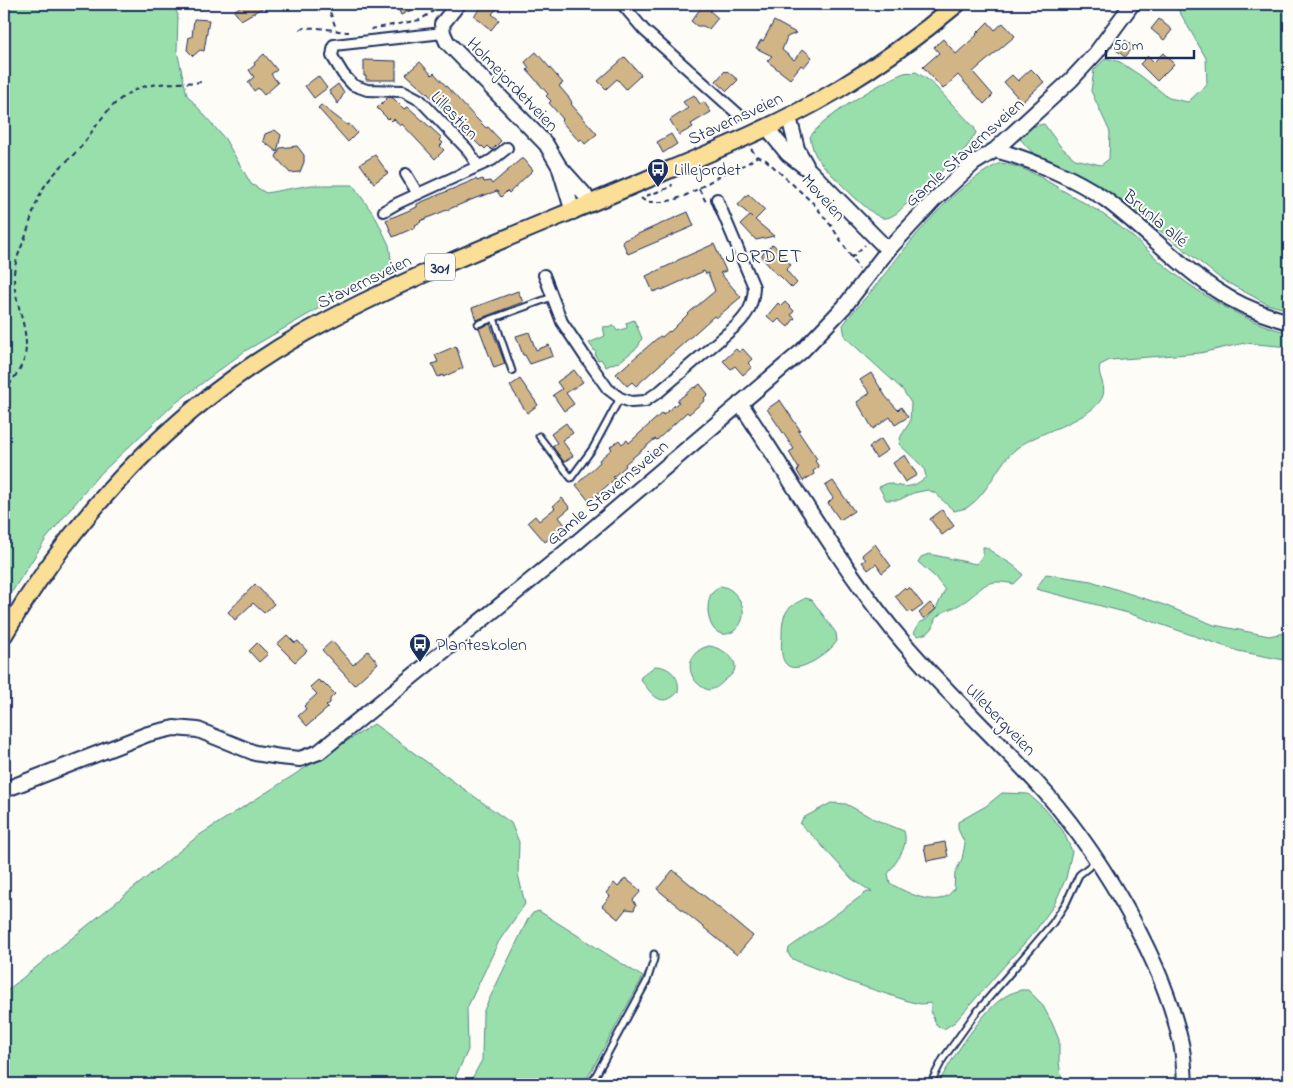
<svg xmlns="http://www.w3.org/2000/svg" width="1293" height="1088" font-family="'Indie Flower',sans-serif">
<rect width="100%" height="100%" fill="#fdfcf7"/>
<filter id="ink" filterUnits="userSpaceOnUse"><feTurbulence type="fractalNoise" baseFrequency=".02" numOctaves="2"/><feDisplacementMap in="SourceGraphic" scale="10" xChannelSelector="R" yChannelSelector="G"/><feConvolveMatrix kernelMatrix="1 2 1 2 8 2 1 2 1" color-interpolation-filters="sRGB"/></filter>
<g filter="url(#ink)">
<path fill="#99dfac" stroke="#5a8785" d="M4,4H173L178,15L177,51L187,95L225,139L251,184L266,193L311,185H353L376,218L389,245L392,266L245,351L173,405L96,478L46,539L4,604Z
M1175,4H1289V310L1267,304L1221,279L1166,235L1098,188L1033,153L1020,139L1026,128L1044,124L1060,146L1075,159L1101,165L1109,159L1110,132L1091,91L1094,70L1106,58L1120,62L1141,76L1169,98L1188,102L1207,84L1206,58Z
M916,72L930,81L974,127L976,133L967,147L897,213C892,216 888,219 882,218C870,215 827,171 818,159C813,152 812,145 810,137C822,118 882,81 904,73C908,72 912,73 916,72Z
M1000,163C1024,166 1042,178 1062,190C1083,202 1105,214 1123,229C1135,238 1146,249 1157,259C1195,292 1241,321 1289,333V347L1245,343L1200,353L1110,360L1100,365C1096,376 1110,388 1100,401C1084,423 1039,431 1017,448C997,463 990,492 968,507C965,509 958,510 954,511L935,493L928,490L913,493L899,500H886L879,487L888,483C904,488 912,489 926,477L924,468L899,444L901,436L910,422L911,403L902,389L845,337L843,325C853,311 866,298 877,284C910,242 951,187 1000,163Z
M634,320L642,338L638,347L618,363L617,362L606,367L601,359L598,360L595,355L596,353L589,343L605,336L603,327L614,326L617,331L627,328L626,323Z
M983,547H986C998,558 1015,563 1023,575L1014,584C981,577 985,589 962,603C954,609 942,610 935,619C933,623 935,623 933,627C930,633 923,635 917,636L914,633L919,623L926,620L936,609L945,590L935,577L918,562L921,557L929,554L976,564L983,556Z
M1046,574L1091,581L1164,605L1214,625L1269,636L1289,632V661L1238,651L1128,613L1036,589Z
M720,586C729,587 734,592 739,599C756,626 717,652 709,618C707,610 708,601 711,594Z
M806,598L812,600L836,633L837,641C832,649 822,656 814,661C787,676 779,664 782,637C782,629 782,618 787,611C791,605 800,601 806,598Z
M709,646C719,647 740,658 734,671C732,675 728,678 725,680C720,685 716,689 708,690C685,681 683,652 709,646Z
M655,666C669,666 681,677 678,692C661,710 652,694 640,679L641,677Z
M374,724L511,823L519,842L518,874L525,904L499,941L467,1008L468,1050L452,1084H4V993L198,836Z
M1002,793L1028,794L1044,808L1063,831L1072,851L1066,878L1054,905L1036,930L955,1022L944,1029L937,1026L931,1013V1003L921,1004L911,1002L850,982L797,961L791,958L788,953L789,948L867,892H872L852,879L815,838L800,824L803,818L831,803L846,804L874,819L904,831C909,847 897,860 888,874L890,883C903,891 930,905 945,897C949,896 951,892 954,889L955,873L962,859L965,844L958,829V822L986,806Z
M539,911L643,977L584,1084H469L482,1060L483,1013L485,1008L528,919L533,913Z
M1021,990H1028L1042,1004L1052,1023L1059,1040V1062L1062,1084H938C951,1060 983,1009 1006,996C1010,993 1016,992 1021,990Z"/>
<path fill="#d2b587" stroke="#1b2f5e" d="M244,4H269L241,20L234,11Z
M396,4H425L401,15Z
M484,4H501L492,14L499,20L491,30L474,16Z
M704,4H708L713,8L710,11L718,18L709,29L703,26H697L691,21Z
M194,19L209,20L204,51L200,50L193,56L187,50L189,37H192Z
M1159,19L1172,30L1164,40L1151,29Z
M774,21L796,33L787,37L782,50L794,60L803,49L812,57L804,67L801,65L790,79L767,61L772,56L756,48L761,40L763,41Z
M988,22L995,30L1003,23L1015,36L973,72L993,95L984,104L958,75L943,89L923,67L939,53L934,47L943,39L956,54L977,35L976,34Z
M1125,40L1134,47L1125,57L1116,50Z
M536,52L563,83L559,86L570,99L572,103L571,104L597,134L585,144L581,139L579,141L561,121L563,119L549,103L551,101L546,96L548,94L527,70L529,68L525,62Z
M1163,53L1174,64L1157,81L1140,64L1148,56L1154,62Z
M264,54L277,70L271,74L278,83L264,95L258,88L254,91L248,82L254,77L249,70L255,65L254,63Z
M625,57L641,75L626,89L617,79L606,89L598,81Z
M364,60L396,61V80H366V76H364Z
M420,62L432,75L434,73L473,115L486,128L488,127L501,141L492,150L488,146L485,149L482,146L481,147L468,134L466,135L428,94L406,74Z
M1031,69L1044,82L1022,102L1004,82L1012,75L1018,81Z
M725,71L726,72L727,71L738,80L727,91L716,81Z
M318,76L327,88L314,98L305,86Z
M338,84L344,93L338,104L329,91Z
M694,95L700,104L704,102L711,112L691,124L693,127L679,135L670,120L688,108L683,102Z
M388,97L393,98L404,109L408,107L442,138L440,140L443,143L440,146L444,150L435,159L402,124L400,126L394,119L392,121L389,118L388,119L377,108Z
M321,105L347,125L349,124L357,133L348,142L318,108Z
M275,130L281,135L277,152L263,141L265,134Z
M671,134L677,144L663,153L657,142Z
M297,146L304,155V162L300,172L290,173L276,157L280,148Z
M375,155L388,173L374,183L360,164Z
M521,159H524L533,170L509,193L507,191L501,197L497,191L476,198L420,221L421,222L415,225L416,227L393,237L386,220L417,207V204L476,179L477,181L483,179L484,182L490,181L492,184Z
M748,194L765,210L755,220L774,236L756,240L741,224L750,216L752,217L738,205Z
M688,212L694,226L628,254L622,241Z
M714,244L726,271L720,273L741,297L716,318L714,316L636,386L632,382L627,386L616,374L660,336L662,337L669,331L670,332L691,311L715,291L708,273L706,274L704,271L662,290L661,289L653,292L646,276L674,263L678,260Z
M773,244L791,265L786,270L797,283L792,288L779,275L778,276L762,258V254Z
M518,291L523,302L476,320L472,308Z
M785,302L794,311L791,315L795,318L788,327L779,319L775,323L767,316L778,303L781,306Z
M490,324L505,364L494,368L479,328Z
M529,332L536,350L549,345L553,356L530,364L525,355H523L516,336Z
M456,346L463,368L443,377V375L438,377L432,364L438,362L435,355Z
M736,349L739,352L743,349L752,359L748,363L752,367L743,375L735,366L731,369L723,361Z
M574,370L583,382L566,393L574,404L564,411L553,395L562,389L557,382Z
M871,373L886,397L898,410L901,407L908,417L895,425L890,417L873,429L857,402L870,393L860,380Z
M520,379L538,405L527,413L510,386Z
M700,384L708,394L704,398L705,400L689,414L687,412L657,440L655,439L625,464L626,466L613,477L615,479L589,501L576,485L600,462L599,460L612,449L610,447L619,440L622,444L627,440L629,443L662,413L663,415L679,402L677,401L694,387L695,388Z
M780,400L800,430L798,431L817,459L815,461L819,467L813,471L814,474L803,481L797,471L799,469L789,452L794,449L767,409Z
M566,423L573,433L562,440L573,456L564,462L552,446L557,443L551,434Z
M881,439L888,450L876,458L869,447Z
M905,455L917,475L905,482L893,463Z
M833,481L854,511L840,520L828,503L833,498L825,486Z
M562,498L570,508L559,517L565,525L545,542L528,522L535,516L539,521L555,508L553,506Z
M942,510L954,526L942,535L930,519Z
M875,544L891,566L882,573L876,564L868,570L862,562L866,560L862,555Z
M255,584L274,604L264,613L253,603L235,620L228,612Z
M909,587L923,605L912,613L911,611L909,613L895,596L904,588L906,590Z
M930,603L936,609L924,619L919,613Z
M287,635L295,643L298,641L307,651L295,662L277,644Z
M332,641L353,665L368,651L378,663L354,685L322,650Z
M257,643L268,654L259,662L249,651Z
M318,680L322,683L323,682L335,694L330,699V703L326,706L328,708L307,726L298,716L306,709L304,706L317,694L310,687Z
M945,842L948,857L927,861L924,846Z
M673,870L753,936L737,955L657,889Z
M625,878L641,891L633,900L636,905L634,910L626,909L618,919L602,906L610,896L606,893L614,883L618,887Z"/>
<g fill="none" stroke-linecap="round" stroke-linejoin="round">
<g stroke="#1b2f5e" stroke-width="9">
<path id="lane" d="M494,318L512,371
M478,324L552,297
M539,436L571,478L593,448L620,398
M591,1084L647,981L654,959V954
M930,1084L943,1059L975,1014L1052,924L1066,903L1079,875L1096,861"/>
</g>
<g stroke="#1b2f5e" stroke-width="14">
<path id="street" d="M622,4L644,30L738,114
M443,33L334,45L332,56L343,74L353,85L367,90L403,91L420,100L467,149L478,166
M406,174L418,194
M384,211L398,203L492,160L507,148
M544,275L562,322L586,358L608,389L620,398L631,402L645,401L660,391L737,325C749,313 753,304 754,287L717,199"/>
</g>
<g stroke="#1b2f5e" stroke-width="18">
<path id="secondary" d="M458,4L442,24L443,33L447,42L546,144L559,166L585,195L589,204
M787,117L791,125L797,149L806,165
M768,127L774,137L788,154L809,170L888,250
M995,150C1030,159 1075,178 1105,199C1144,228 1176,263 1216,290C1238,305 1264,315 1289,322
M560,169L573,212
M740,403C791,479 836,559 893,630C937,684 988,730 1035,781C1095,846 1160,952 1180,1039C1184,1054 1184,1069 1185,1084
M4,790L148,734L174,728L198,730L255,753L280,757L300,759L319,752L556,560L802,351L844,307L888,250L934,200L974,163L995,150L1071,80L1096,53L1132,4"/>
</g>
<g stroke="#1b2f5e" stroke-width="20">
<path id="primary" d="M4,635C77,511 179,403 306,332C420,269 545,224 664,172C722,148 780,124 834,92C877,66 919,36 957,4"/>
</g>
<path stroke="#1b2f5e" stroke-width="2" stroke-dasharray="5 4" stroke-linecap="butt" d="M327,4L337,31
M300,29C317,25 332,31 349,32
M371,29L420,20L435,10
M751,149L757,156L766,160L814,204L832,227L859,269
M699,189L706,202
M646,196L671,187L672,184
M641,198C645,202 649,202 655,202C682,203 700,186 723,174C734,168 749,165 757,156
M851,258L865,245
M4,393C10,383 20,371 24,360C32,331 13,304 14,274C15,261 20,250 25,238C32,218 36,195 50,179C60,166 74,156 84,143C98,123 111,102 133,91C153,81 179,84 201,82"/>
<use href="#lane" stroke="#fdfcf7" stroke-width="5"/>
<use href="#street" stroke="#fdfcf7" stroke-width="10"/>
<use href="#secondary" stroke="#fdfcf7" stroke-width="14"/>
<use href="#primary" stroke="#fbdf96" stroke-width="16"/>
</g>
</g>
<defs>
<g id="bus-pin" transform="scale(1.125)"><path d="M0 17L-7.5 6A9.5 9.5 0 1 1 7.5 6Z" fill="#1b2f5e" stroke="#fdfcf7"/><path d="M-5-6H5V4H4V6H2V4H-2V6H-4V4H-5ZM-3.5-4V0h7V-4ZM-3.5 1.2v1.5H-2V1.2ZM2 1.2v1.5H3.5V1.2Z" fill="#fff"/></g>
</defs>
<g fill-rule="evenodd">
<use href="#bus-pin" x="658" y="169"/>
<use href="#bus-pin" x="420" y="644"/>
</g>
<g text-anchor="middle" stroke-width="4" stroke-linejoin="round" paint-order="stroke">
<rect fill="#fdfcf7" stroke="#5f6c8c" stroke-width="1" x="425" y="253.5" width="30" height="27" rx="4"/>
<g font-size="16" font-weight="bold" fill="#1b2f5e">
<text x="440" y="273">301</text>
</g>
<g font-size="18" fill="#1b2f5e" stroke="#fdfcf7">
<text transform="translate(513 84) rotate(46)" y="6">Holmejordetveien</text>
<text transform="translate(455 115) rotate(46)" y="6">Lillestien</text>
<text transform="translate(735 118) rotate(-25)" y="6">Stavernsveien</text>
<text transform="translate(964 152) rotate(-42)" y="6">Gamle Stavernsveien</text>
<text transform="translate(824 197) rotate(48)" y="6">Moveien</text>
<text transform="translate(1156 218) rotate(40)" y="6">Brunla allé</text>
<text transform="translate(364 281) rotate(-26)" y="6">Stavernsveien</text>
<text transform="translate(607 492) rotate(-40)" y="6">Gamle Stavernsveien</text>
<text transform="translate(1001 719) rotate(46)" y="6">Ullebergveien</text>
</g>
<g font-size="18" fill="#1b2f5e" stroke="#fdfcf7" text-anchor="start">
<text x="674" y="175">Lillejordet</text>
<text x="436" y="650">Planteskolen</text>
</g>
<g font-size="20" letter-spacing="1" fill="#1b2f5e" stroke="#fdfcf7">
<text x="764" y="262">JORDET</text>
</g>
</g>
<rect width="1293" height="1088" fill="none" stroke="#fdfcf7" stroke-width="20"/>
<rect x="10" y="10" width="1273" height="1068" fill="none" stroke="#1b2f5e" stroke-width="2" filter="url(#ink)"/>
<path d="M1106 50v8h88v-8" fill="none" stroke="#1b2f5e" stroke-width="2.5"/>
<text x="1113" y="50" font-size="15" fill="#1b2f5e" stroke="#fdfcf7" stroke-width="4" paint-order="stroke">50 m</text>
</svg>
